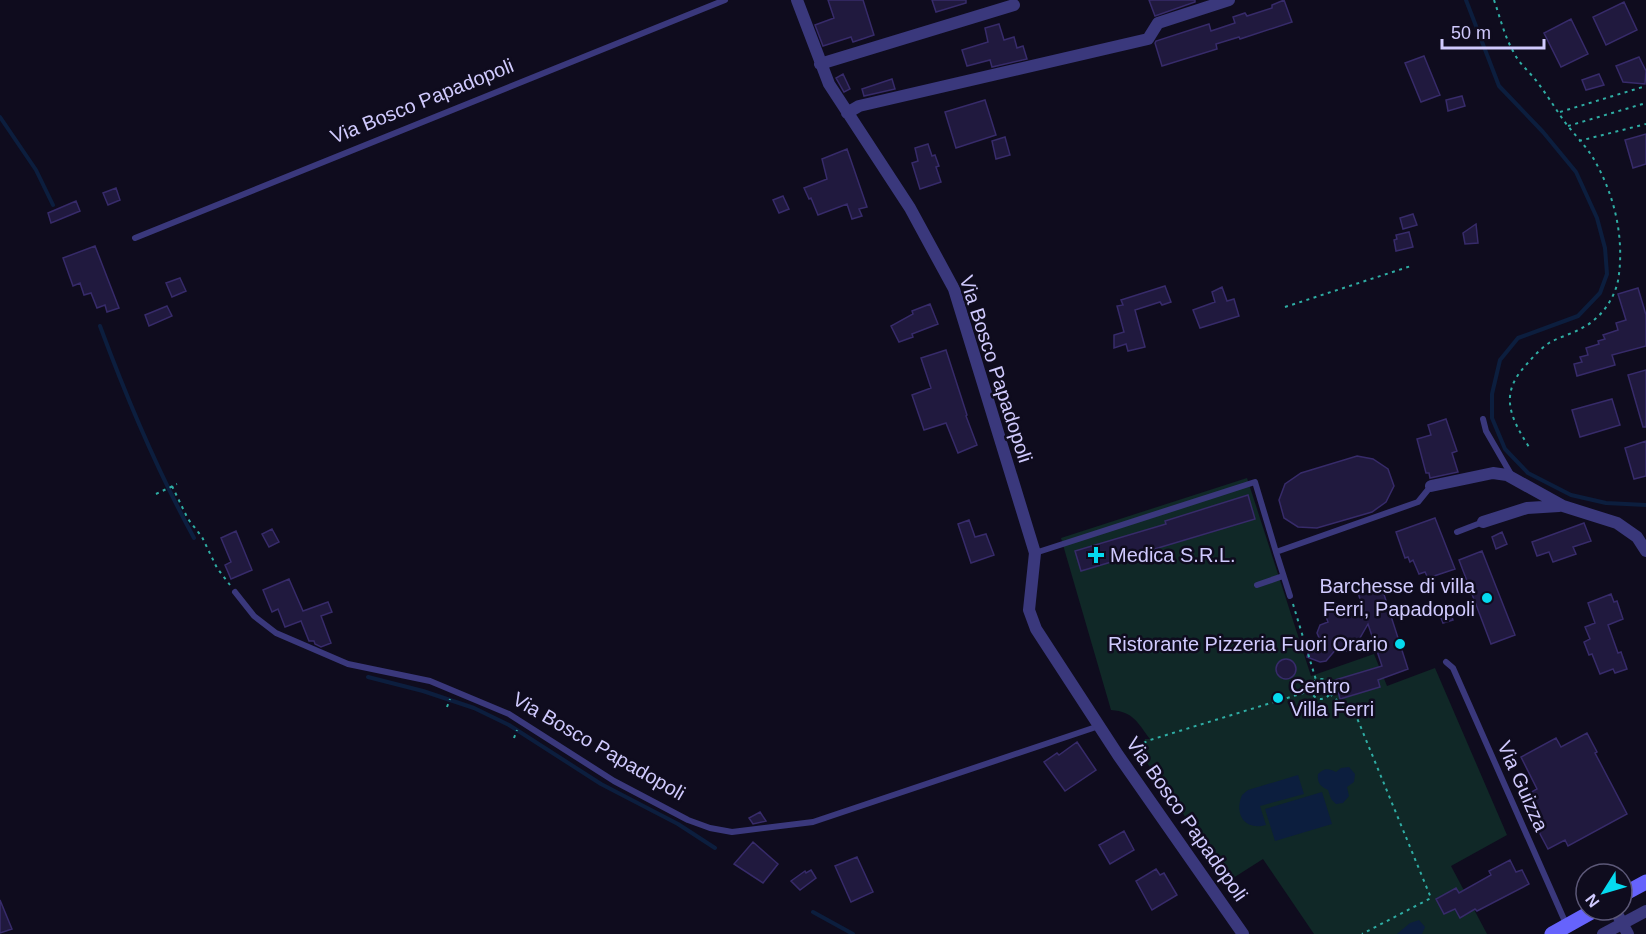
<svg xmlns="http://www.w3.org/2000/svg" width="1646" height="934" font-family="Arial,sans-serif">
<rect width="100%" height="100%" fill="#0f0c1e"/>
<path fill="#102827" d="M1247,478L1311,676L1374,654L1387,686L1435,668L1507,835L1451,866L1487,934H1314L1263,859L1230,880L1140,753L1145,739H1150C1137,722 1134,712 1111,710L1061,538Z"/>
<path fill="#0c1e3e" d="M1349,767L1355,774L1354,782L1347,787L1349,796L1343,803L1336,804L1331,799L1328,790C1320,786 1317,783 1318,774C1324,768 1328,768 1336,772L1341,768Z
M1298,775L1304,794L1260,806L1266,825C1244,831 1234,814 1242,795L1248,790Z
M1322,792L1332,824L1275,841L1265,809Z
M1419,920L1425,927L1422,934H1397L1410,923Z"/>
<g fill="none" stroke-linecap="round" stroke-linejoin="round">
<path stroke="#0c1e3e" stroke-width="4" d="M1466,0L1499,86L1543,132L1576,172L1597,218L1605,248L1607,274L1600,293L1578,316L1518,338L1500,360L1492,394V418L1505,449L1528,473L1571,495L1606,503L1646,505
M0,117L36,170L53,205
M100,326C127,399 157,470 194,538
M368,677L423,691L474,708L509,725L601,784L678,824L715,848
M813,912L853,934"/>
</g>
<path fill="#20193e" stroke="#372b6a" stroke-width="1.5" d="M828,0H863L874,35L853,42L851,37L823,46L815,25L834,18Z
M932,0H966V3L936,12Z
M1149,0H1195V2L1155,16Z
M1284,0L1292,22L1240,39L1239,37L1216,44L1217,49L1162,66L1155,43L1156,41L1209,24L1211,31L1235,23L1233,17L1245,13L1247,16L1272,8V5Z
M1624,2L1637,30L1606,45L1593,17Z
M1571,19L1588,54L1561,67L1544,33Z
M999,24L1004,40L1014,37L1017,48L1023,46L1027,59L992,67L990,60L967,66L962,50L988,42L985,28Z
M1424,56L1440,95L1421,102L1405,63Z
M1639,57L1646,71L1645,84L1623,82L1616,66Z
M843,74L850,89L844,92L836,78Z
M1599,74L1604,85L1586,90L1582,80Z
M892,79L895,89L864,96L862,89Z
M1462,96L1465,106L1448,111L1446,100Z
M985,100L996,135L956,148L945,112Z
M1646,134V164L1633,168L1625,140Z
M1005,137L1010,155L996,159L992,141Z
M928,144L932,156L935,155L939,166L936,167L941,182L920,189L912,163L918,161L915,148Z
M847,149L867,207L859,209L862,216L852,219L847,204L818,215L811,198L809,199L804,188L827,179L822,159Z
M116,188L120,200L108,205L103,193Z
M783,196L789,209L779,213L773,200Z
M76,201L80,211L51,223L48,213Z
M1413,214L1417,225L1403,229L1400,218Z
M1476,224L1478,243L1465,244L1463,233Z
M1409,232L1413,247L1396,251L1394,240L1397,239L1396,235Z
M95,246L119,308L107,312L105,305L97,308L91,293L84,295L80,283L73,286L63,258Z
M180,278L186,291L172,297L166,283Z
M1165,286L1171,302L1162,305L1160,302L1135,310L1145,347L1128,351L1126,344L1114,348V335L1124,332L1117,306L1123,305L1121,300Z
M1222,287L1227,301L1234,299L1239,316L1200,328L1193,310L1215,302L1212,292Z
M1638,288L1646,315V346L1612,355L1615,365L1577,376L1574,364L1582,362L1580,357L1588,355L1586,348L1599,344L1598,341L1605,339L1603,335L1618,330L1616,323L1626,320L1618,294Z
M930,304L938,324L912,334L913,337L899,342L891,326L913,314L912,311Z
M167,306L172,316L149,326L145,315Z
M946,350L967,415L966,416L977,445L958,453L946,423L924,430L912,395L931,388L921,358Z
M1646,370V427H1643L1628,375Z
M1612,399L1620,425L1580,437L1572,410Z
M1446,419L1457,451L1452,453L1458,472L1430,478L1429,473H1426L1417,439L1431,435L1428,425Z
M1646,441V476L1634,479L1625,448Z
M1357,456L1373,459L1388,469L1394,486L1386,502L1372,512L1317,528L1298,527L1284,518L1279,500L1285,484L1301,473Z
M1248,495L1255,519L1081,571L1075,551L1166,524L1165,521Z
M1435,518L1455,569L1428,578L1425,572L1419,574L1413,560L1410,562L1408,557L1405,558L1396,532Z
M969,520L975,537L986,534L994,555L971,563L958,524Z
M1584,523L1591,541L1573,547L1576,554L1553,562L1549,552L1537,556L1532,542Z
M272,529L279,542L269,547L262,534Z
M236,531L252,570L231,579L225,565L231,562L221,538Z
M1502,532L1507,544L1496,549L1492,537Z
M1482,551L1515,635L1491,644L1459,560Z
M289,579L303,611L328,602L332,612L321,616L331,643L321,647L315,644L314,641H309L301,621L285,627L278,609L272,612L263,590Z
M1380,582L1408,669L1378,680L1380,687L1340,699L1335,680L1382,666L1368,624L1353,650L1347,651L1337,648L1326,661L1320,662L1307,657L1311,643L1320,640L1317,633L1320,625L1328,622L1325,614L1328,607L1335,603L1367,620L1357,590Z
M1611,594L1614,602L1617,601L1623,619L1608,625L1618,653L1621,652L1627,669L1615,673L1613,669L1600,674L1592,654L1589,655L1584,642L1590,639L1585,627L1595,623L1588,603Z
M1449,609L1453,620L1443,623L1439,613Z
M1276 669a10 10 0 1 1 20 0a10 10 0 1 1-20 0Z
M1587,733L1597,752L1595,753L1627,814L1568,846L1565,840L1548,849L1521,798L1537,789L1521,757L1556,738L1561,747Z
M1077,742L1096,770L1065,791L1044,762L1057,753L1059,755Z
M760,812L766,821L753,824L749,818Z
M1124,831L1134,850L1110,864L1099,845Z
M753,842L778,864L763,883L734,864Z
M857,857L873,892L851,902L835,866Z
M1510,860L1516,872L1522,870L1529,884L1477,911L1475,909L1460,918L1455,909L1444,914L1436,899L1456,888L1459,893L1491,875L1489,871Z
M1156,869L1160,875L1164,873L1177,895L1152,910L1136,881Z
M811,870L816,878L800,890L791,881L805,871L806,873Z
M0,900L12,929L0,933Z"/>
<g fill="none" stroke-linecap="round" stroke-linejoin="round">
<path stroke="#2fada4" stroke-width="2" stroke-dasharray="3 4.5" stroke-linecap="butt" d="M1494,0C1500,17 1504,35 1513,51C1519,64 1530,72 1538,83C1547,95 1555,108 1564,121C1573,133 1584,144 1592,156C1613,191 1624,233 1619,274C1617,296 1602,318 1582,328C1572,334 1559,337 1549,343C1540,349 1533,357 1526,365C1499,394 1510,417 1529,447
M1560,112L1646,86
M1568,126L1646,103
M1579,141L1646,124
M1285,307L1411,266
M172,486L188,519L202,537L217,568L230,585
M156,494L177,484
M1293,604L1316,680
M1311 689a10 10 0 1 1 20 0a10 10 0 1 1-20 0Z
M1330,694L1357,718L1431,898L1362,934
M447,707L450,699
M514,738L517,730
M1130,749L1150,740L1310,691"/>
<path stroke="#3a387c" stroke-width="6" d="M135,238L725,0
M1483,419L1486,431L1512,476
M1457,532L1483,522
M1276,552L1290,596
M1035,553L1255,482L1276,552L1418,502L1431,486
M1257,585L1283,576
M235,592L254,616L276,633L348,664L430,681L509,714L614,781L688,820L710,828L732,832L813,822L1099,726
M1446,662L1453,668L1567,926"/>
<path stroke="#3a387c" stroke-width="12" d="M797,0L829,84L910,208L954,289L1035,553L1029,610L1036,629L1118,755L1243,934
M820,64L1014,5
M847,113L859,106L1148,39L1158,23L1229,0
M1431,486L1493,473L1507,475L1563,506L1617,523L1637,537L1646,551
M1483,522L1527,508L1559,506
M1615,910L1628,934
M1603,934L1646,911"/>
<path stroke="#6663fc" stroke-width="15" d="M1622,895L1646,882
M1552,934L1595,910"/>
</g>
<g fill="#05daef" stroke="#0f0c1e" stroke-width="2">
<path d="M1093 546h6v6h6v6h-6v6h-6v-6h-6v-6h6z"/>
<circle cx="1487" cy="598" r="6"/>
<circle cx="1400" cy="644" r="6"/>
<circle cx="1278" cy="698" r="6"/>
</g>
<g text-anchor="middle" stroke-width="5" stroke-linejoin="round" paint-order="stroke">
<g font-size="20" fill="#d0cafe" stroke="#0f0c1e">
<text transform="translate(422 101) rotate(-22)" y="7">Via Bosco Papadopoli</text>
<text transform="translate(996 369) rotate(72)" y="7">Via Bosco Papadopoli</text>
<text transform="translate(599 746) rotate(30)" y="7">Via Bosco Papadopoli</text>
<text transform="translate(1523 786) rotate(66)" y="7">Via Guizza</text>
<text transform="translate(1187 819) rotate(55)" y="7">Via Bosco Papadopoli</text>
</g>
<g font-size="20" fill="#d0cafe" stroke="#0f0c1e" text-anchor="start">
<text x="1110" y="562">Medica S.R.L.</text>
<text x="1475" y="593" text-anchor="end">Barchesse di villa<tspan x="1475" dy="23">Ferri, Papadopoli</tspan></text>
<text x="1388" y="651" text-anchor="end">Ristorante Pizzeria Fuori Orario</text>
<text x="1290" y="693">Centro<tspan x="1290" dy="23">Villa Ferri</tspan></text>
</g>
</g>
<g transform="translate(1604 892) rotate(233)"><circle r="28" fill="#0f0c1e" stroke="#5c5878" stroke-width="1.5"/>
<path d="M0-4.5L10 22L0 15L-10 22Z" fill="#05daef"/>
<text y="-9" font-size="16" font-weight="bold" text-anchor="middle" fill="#d0cafe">N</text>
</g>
<path d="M1442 39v9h102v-9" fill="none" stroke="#d0cafe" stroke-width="3"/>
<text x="1451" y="39" font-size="18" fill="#d0cafe" stroke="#0f0c1e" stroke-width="4.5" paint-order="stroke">50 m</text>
</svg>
